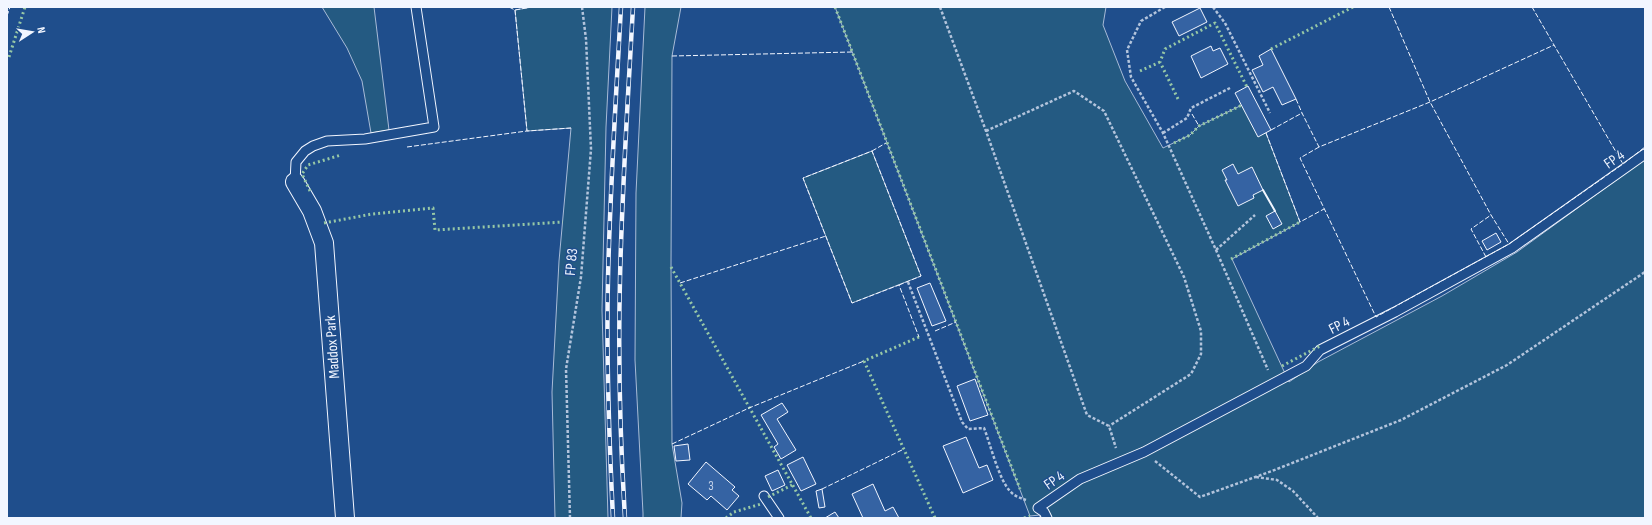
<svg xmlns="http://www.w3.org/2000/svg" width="1652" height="525" font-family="'Sofia Sans Condensed',sans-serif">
<rect width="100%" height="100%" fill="#1f4e8c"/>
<path fill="#245a82" stroke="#a8bbd7" d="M322,7H374L389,130L371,133L362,81L347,48Z
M532,7H612L606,127L602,310L608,518H555L552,392L559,261L571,128L527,131L515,10Z
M645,7H681L672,56L671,267L672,444L682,503L681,518H643V513L635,360L636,193Z
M835,7H1106L1103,25L1125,81L1163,148L1190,135L1199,126L1242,105L1266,133L1300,222L1232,259L1289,382L1318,362L1442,296L1517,252L1645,159V518H1040V515L1030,516Z
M872,151L921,276L852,303L803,178Z"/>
<path fill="#3563a3" stroke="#f2f6ff" d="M1200,8L1207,22L1179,36L1172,22Z
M1211,46L1213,51L1220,48L1228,64L1201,78L1191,56Z
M1271,49L1296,99L1282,105L1273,87L1263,92L1252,70L1263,65L1259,56Z
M1248,86L1271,130L1258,137L1235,93Z
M1233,164L1238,174L1252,167L1263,190L1253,195L1254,198L1238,206L1225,180H1227L1222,170Z
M1275,211L1282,224L1273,229L1266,216Z
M1496,233L1501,242L1487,250L1482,241Z
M930,283L946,321L932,326L917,288Z
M975,379L988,415L970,421L957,386Z
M782,403L788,412L777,419L796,450L781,459L774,447L778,444L761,415Z
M966,437L979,468L987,465L993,480L963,493L943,446Z
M688,444L690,460L676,461L674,446Z
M803,457L816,484L801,491L787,465Z
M706,462L735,487L732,490L739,496L727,510L711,496L707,500L688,484Z
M778,470L785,485L772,491L765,476Z
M873,484L885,511L893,507L899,518H863L852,494Z
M822,489L825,507L819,508L816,491Z
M835,512L839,518H825Z"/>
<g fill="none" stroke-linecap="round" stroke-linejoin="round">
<g stroke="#f2f6ff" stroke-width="11">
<path id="lane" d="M295,182L296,162L305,151L313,146L327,141L365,139L434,127L416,7
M764,496L779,518
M1047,518L1044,512L1038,508L1080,479L1144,452L1274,383L1306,366L1320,350L1395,312L1512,248L1645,154"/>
</g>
<g stroke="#f2f6ff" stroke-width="20">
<path id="street" d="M295,182L312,211L324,243L345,518"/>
</g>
<path stroke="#b3c4dc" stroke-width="2.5" stroke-dasharray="3 2" stroke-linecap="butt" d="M940,7L986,131L1087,415L1109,426L1116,448
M1165,7L1141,21L1127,50L1131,77L1163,133L1216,250L1268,370
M1213,7L1225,23L1270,113
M986,131L1074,91L1104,111L1184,277L1201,331V354L1191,374L1109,426
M1163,133L1187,118L1191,108L1230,88
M1216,250L1255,215
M908,282L962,422L968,429L984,428C990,443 999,480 1010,491C1014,496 1020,498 1026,500
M1155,461L1200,497L1272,471L1401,420L1507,365L1645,272
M1256,477L1277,480L1293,491L1318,518
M570,518L566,369L581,277L591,149L586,39L582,7"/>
<use href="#lane" stroke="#1f4e8c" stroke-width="9"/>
<use href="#street" stroke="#1f4e8c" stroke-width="18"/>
<g stroke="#f2f6ff" stroke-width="4.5">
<path id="rail" d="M613,518C609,438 606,359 608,279C610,188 616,98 621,7
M625,518C620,438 618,359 620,279C622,188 628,98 633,7"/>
</g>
<use href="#rail" stroke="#1f4e8c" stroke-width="3" stroke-dasharray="9" stroke-linecap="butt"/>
<path stroke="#97c8a6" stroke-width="3" stroke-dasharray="2 3" stroke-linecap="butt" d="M835,7L1020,489
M1271,49L1353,7
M9,57L25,7
M1140,71L1160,62
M1178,99L1160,62L1165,49L1215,23L1247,87
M1174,143L1190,135L1199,126L1242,105
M310,191L302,174L308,165L341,155
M324,223L372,214L433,208L435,230L563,222
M1231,259L1300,222
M671,267L811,518
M919,337L864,361L935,518
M1282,366L1320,346
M768,497L792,485
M726,518L734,512L761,504
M1024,518L1030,516"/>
<path stroke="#f2f6ff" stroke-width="1" stroke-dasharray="5 2" stroke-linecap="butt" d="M509,7L515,10L532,7
M1389,7L1430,102L1491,215L1509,244L1623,164
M1532,7L1623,164L1645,147
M515,10L527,131L571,128
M7,16L10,7
M672,56L852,52
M1296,99L1302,113L1319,147L1430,102L1554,45
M1192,114L1199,126
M1271,130L1302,113
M1266,133L1300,222L1324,209
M407,147L527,131
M1319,147L1300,158L1376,317L1509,244
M872,151L886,143
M1486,257L1471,229L1491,215
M680,283L826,236
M899,285L921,276L872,151L803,178L852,303L899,285L919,337
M935,331L956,322
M672,444L749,408L864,361
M822,489L904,449"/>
<path stroke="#f2f6ff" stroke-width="2" d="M1263,190L1275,211"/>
</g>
<g text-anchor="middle" stroke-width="3" stroke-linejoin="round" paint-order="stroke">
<g font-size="13" fill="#c3d1e8">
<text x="711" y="490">3</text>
</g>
<g font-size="15" fill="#f2f6ff" stroke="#1f4e8c">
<text transform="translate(1614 159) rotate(-35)" y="5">FP 4</text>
<text transform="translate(571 262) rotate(-85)" y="5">FP 83</text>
<text transform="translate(1339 325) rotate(-27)" y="5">FP 4</text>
<text transform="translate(332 347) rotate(-94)" y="5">Maddox Park</text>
<text transform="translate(1054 480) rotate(-35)" y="5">FP 4</text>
</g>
</g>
<rect width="1652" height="525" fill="none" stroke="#f2f6ff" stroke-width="16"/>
<g transform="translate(32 32) rotate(78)" stroke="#1f4e8c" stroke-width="3" paint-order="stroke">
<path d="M0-3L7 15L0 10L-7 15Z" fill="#f2f6ff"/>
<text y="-6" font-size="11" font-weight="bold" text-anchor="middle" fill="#f2f6ff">N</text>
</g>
</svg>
